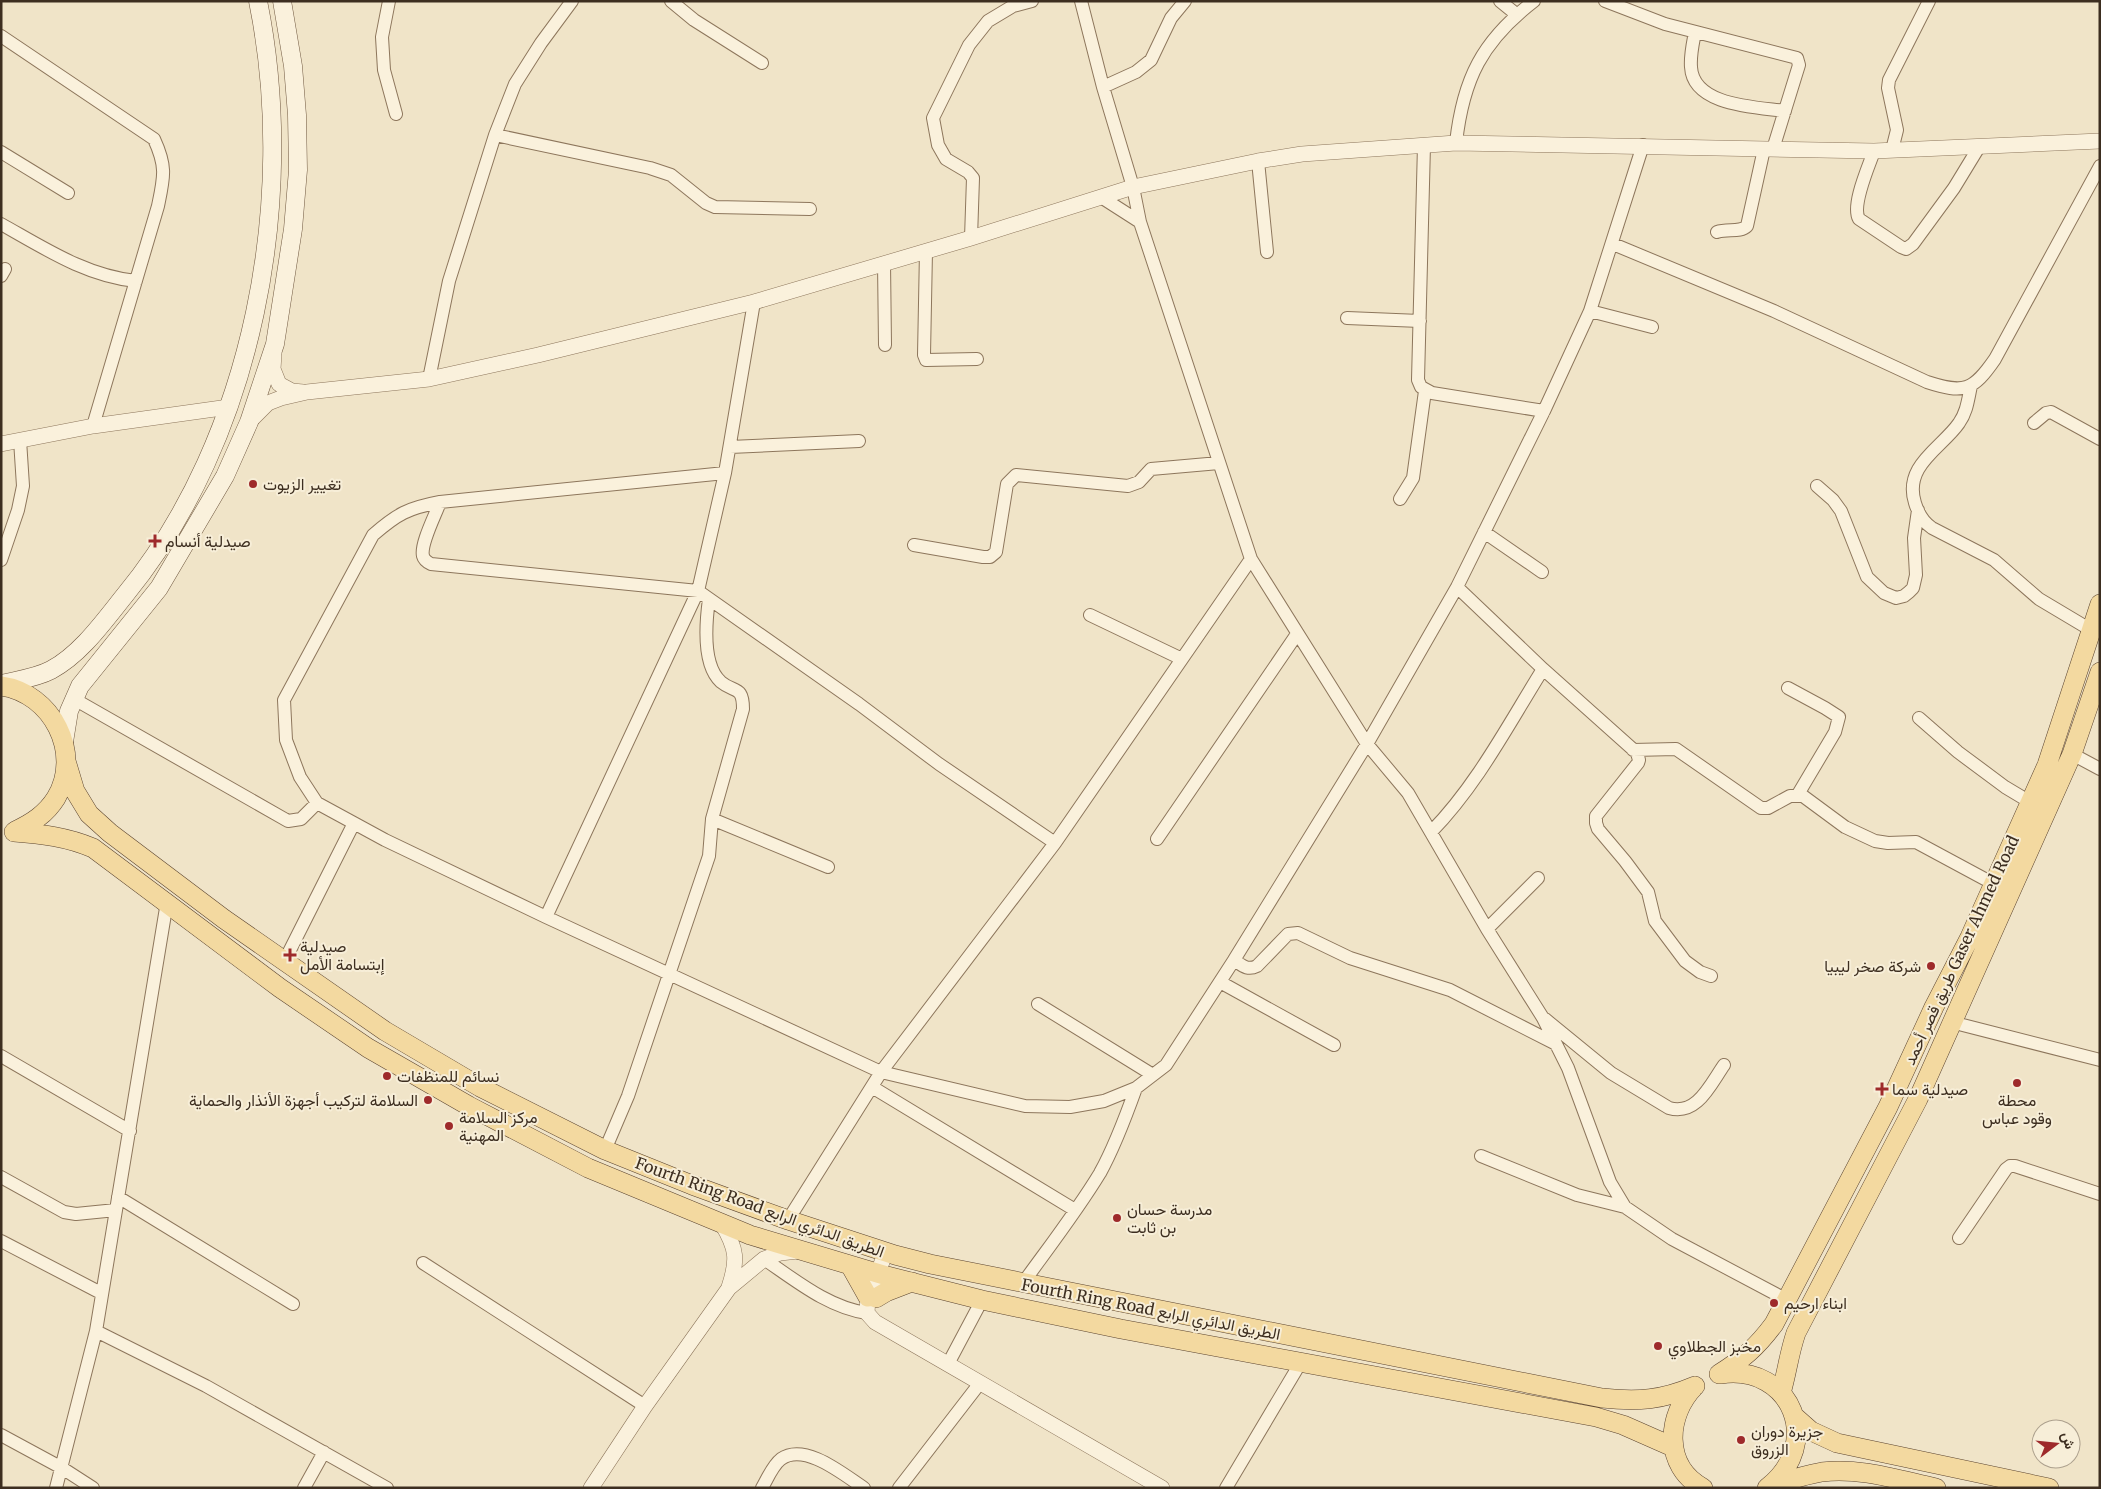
<svg xmlns="http://www.w3.org/2000/svg" width="2101" height="1489" font-family="Merriweather,Vazirmatn,serif">
<rect width="100%" height="100%" fill="#f0e4c8"/>
<g fill="none" stroke-linecap="round" stroke-linejoin="round">
<g stroke="#8d765c" stroke-width="14">
<path id="minor" d="M389,1L382,37L384,70L396,114
M671,1L694,20L762,63
M1500,1L1516,14
M1605,1L1665,24L1797,58L1799,65L1773,149
M1695,32C1693,43 1690,55 1691,67C1693,106 1756,107 1785,111
M1,36L154,139C167,167 164,177 158,206L93,426
M1103,87L1136,72L1151,60L1171,18L1185,1
M495,135L650,168L671,175L706,203L715,207L810,209
M1456,143C1463,79 1482,41 1534,1
M1424,145L1418,380L1421,387L1432,393L1544,411
M1892,150L1897,130L1888,88L1889,80L1929,1
M1874,151C1869,166 1851,205 1859,219L1901,247L1906,249L1913,244L1954,188L1979,147
M1,152L68,193
M1258,161L1267,252
M1101,197L1140,222
M1,224C44,248 86,276 136,281
M1717,232C1727,228 1740,233 1747,226L1764,149
M971,238L973,178L968,172L946,159L938,145L933,118L969,45L988,21L1013,6L1032,1
M1613,244L1774,311L1927,382C1964,394 1973,391 1995,359L2100,166
M926,251L924,355L926,360L977,359
M884,263L885,345
M1,276L5,269
M1590,311L1652,327
M1347,318L1420,321
M429,379L449,281L495,135L515,84L541,43L572,1
M1971,386C1968,399 1967,412 1959,423C1942,448 1903,465 1915,503C1918,513 1923,522 1932,528L1994,560L2039,599L2091,630
M2034,423L2046,413L2051,412L2100,439
M730,447L859,441
M725,473L440,502C408,508 397,514 373,535L284,700L286,740L300,777L317,803L385,840L546,917L881,1072L1025,1106L1070,1107L1104,1101L1136,1088L1166,1065L1234,960L1367,744L1457,587L1544,411L1590,311L1643,145
M1817,486L1833,500L1841,511L1867,577L1884,593L1896,598L1904,596L1909,592L1913,588L1916,575L1914,538L1918,510
M1400,499L1413,478L1425,391
M440,502C436,514 420,544 423,556C424,560 427,562 431,564L698,591L859,704L939,764L1055,843
M1484,532L1542,572
M914,545L983,557H990L996,552L1007,484L1016,475L1128,486L1139,482L1151,469L1219,463
M1251,559L1367,744L1408,793L1487,929L1543,1018L1568,1068L1610,1182L1625,1207L1672,1239L1787,1300
M1,560L18,510L23,486L20,440
M1457,587L1543,669L1637,753L1639,760L1638,763L1596,816V823L1598,829L1625,861L1648,892L1655,921L1685,961L1700,972L1711,976
M1090,615L1182,659
M1788,688L1825,708L1839,717L1835,732L1797,796
M74,699L288,821L301,819L317,803
M1919,718L1958,752L2005,787L2030,802
M1633,750L1676,749L1761,808H1768L1790,796H1803L1845,827L1875,841L1888,843L1916,842L1994,884
M2072,754L2100,769
M712,819L828,867
M1431,832C1477,785 1508,725 1543,669
M1157,839L1297,634
M546,917L698,591L725,473L754,302
M1487,929L1538,878
M1234,960C1242,965 1247,971 1257,966L1288,934L1298,933L1350,958L1450,990L1556,1044
M284,962L354,823
M1220,982L1334,1045
M1038,1004L1153,1075
M1545,1019L1611,1073L1669,1108C1697,1116 1710,1085 1724,1065
M1951,1022L2100,1060
M1,1056L130,1131
M872,1087L1075,1210
M605,1150L628,1096L709,856L712,819L743,709C743,685 734,693 721,682C702,665 706,621 709,599
M1481,1156L1577,1195L1625,1207
M1,1177L64,1212L76,1214L116,1210
M118,1197L293,1304
M788,1220L881,1072L1055,843L1251,559L1140,222L1133,187L1103,87L1081,1
M1959,1238L2006,1169L2010,1166H2015L2100,1194
M1,1241L101,1293
M764,1259C795,1280 829,1308 867,1313
M423,1263L645,1406
M1023,1283C1049,1247 1077,1211 1100,1173C1115,1146 1126,1116 1136,1088
M96,1331L206,1386L387,1488
M948,1364L982,1300
M1,1435L62,1468L93,1488
M56,1488L96,1331L167,902
M304,1488L324,1452
M762,1488C767,1479 773,1465 781,1459C805,1442 844,1475 864,1488
M899,1488L980,1383
M1226,1488L1301,1362"/>
</g>
<g stroke="#8d765c" stroke-width="16">
<path id="tertiary" d="M274,354L273,369L279,384L292,391L303,392
M250,421L268,403L281,398L307,392L429,379L538,355L754,302L971,238L1133,187L1258,161L1302,154L1456,143L1874,151L2100,141
M1,444L93,426L229,407
M722,1224C737,1249 738,1260 729,1287
M886,1252L868,1297L867,1313L875,1322L1162,1488
M591,1488L645,1406L729,1288L764,1259L780,1253L798,1251"/>
</g>
<g stroke="#6f573f" stroke-width="19">
<path id="secondary" d="M1,684C18,680 36,678 51,670C81,654 104,621 125,595C254,438 298,198 258,1
M64,742L69,711L80,686L159,588L225,476L249,422L275,344L293,229L298,170L297,115L293,66L282,1"/>
</g>
<g stroke="#5b4430" stroke-width="20">
<path id="primary" d="M1,686C52,693 83,753 56,798C46,814 32,823 15,831
M66,761L75,791L89,814L110,833L224,919L385,1031L480,1087L605,1150L692,1185L788,1220L895,1255L930,1264L1602,1398C1638,1402 1662,1400 1695,1386
M14,832C42,834 67,837 93,848L280,988L368,1048L469,1106L588,1168L750,1235L887,1276L982,1300L1121,1329L1596,1417L1623,1425L1673,1447
M850,1265L868,1297
M876,1298L886,1292L912,1282
M1719,1374C1743,1359 1757,1347 1774,1324L1888,1107L1934,1007L1970,937L2047,765L2100,604
M1721,1374C1792,1364 1824,1444 1767,1488
M1695,1386C1666,1415 1663,1466 1703,1488
M1781,1393C1787,1373 1789,1353 1796,1333L1918,1099L2072,754L2100,672
M1794,1416L1811,1431L1837,1443L2049,1488
M1773,1486C1789,1480 1805,1475 1822,1472C1859,1467 1899,1480 1936,1488"/>
</g>
<use href="#minor" stroke="#faf1dc" stroke-width="12"/>
<use href="#tertiary" stroke="#faf1dc" stroke-width="15"/>
<use href="#secondary" stroke="#faf1dc" stroke-width="18"/>
<use href="#primary" stroke="#f3d9a0" stroke-width="19"/>
</g>
<g fill="#9e2a2b" stroke="#f7eed8" stroke-width="2">
<circle cx="253" cy="484" r="5"/>
<path d="M152.5 533.5h5v5h5v5h-5v5h-5v-5h-5v-5h5z"/>
<path d="M287.5 947.5h5v5h5v5h-5v5h-5v-5h-5v-5h5z"/>
<circle cx="1931" cy="966" r="5"/>
<circle cx="387" cy="1076" r="5"/>
<circle cx="2017" cy="1083" r="5"/>
<path d="M1879.5 1081.5h5v5h5v5h-5v5h-5v-5h-5v-5h5z"/>
<circle cx="428" cy="1100" r="5"/>
<circle cx="449" cy="1126" r="5"/>
<circle cx="1117" cy="1218" r="5"/>
<circle cx="1774" cy="1303" r="5"/>
<circle cx="1658" cy="1346" r="5"/>
<circle cx="1741" cy="1440" r="5"/>
</g>
<g text-anchor="middle" stroke-width="4" stroke-linejoin="round" paint-order="stroke">
<g font-size="16" fill="#3d2e20" stroke="#f7eed8" text-anchor="start">
<text x="263" y="490">تغيير الزيوت</text>
<text x="165" y="547">صيدلية أنسام</text>
<text x="300" y="952">صيدلية<tspan x="300" dy="18">إبتسامة الأمل</tspan></text>
<text x="1921" y="972" text-anchor="end">شركة صخر ليبيا</text>
<text x="397" y="1082">نسائم للمنظفات</text>
<text x="1892" y="1095">صيدلية سما</text>
<text x="418" y="1106" text-anchor="end">السلامة لتركيب أجهزة الأنذار والحماية</text>
<text x="2017" y="1106" text-anchor="middle">محطة<tspan x="2017" dy="18">وقود عباس</tspan></text>
<text x="459" y="1123">مركز السلامة<tspan x="459" dy="18">المهنية</tspan></text>
<text x="1127" y="1215">مدرسة حسان<tspan x="1127" dy="18">بن ثابت</tspan></text>
<text x="1784" y="1309">ابناء ارحيم</text>
<text x="1668" y="1352">مخبز الجطلاوي</text>
<text x="1751" y="1437">جزيرة دوران<tspan x="1751" dy="18">الزروق</tspan></text>
</g>
<g font-size="16" fill="#3d2e20" stroke="#f7eed8">
<text transform="translate(1961 950) rotate(-65)" y="6">طريق قصر أحمد Gaser Ahmed Road</text>
<text transform="translate(760 1207) rotate(20)" y="6">Fourth Ring Road الطريق الدائري الرابع</text>
<text transform="translate(1151 1309) rotate(11)" y="6">Fourth Ring Road الطريق الدائري الرابع</text>
</g>
</g>
<rect width="2101" height="1489" fill="none" stroke="#3d2e20" stroke-width="5"/>
<g transform="translate(2056 1444) rotate(74)"><circle r="24" fill="#f7eed8" stroke="#ada18e"/>
<path d="M0-4L9 19L0 12L-9 19Z" fill="#9e2a2b"/>
<text y="-8" font-size="14" font-weight="bold" text-anchor="middle" fill="#3d2e20">ش</text>
</g>
</svg>
